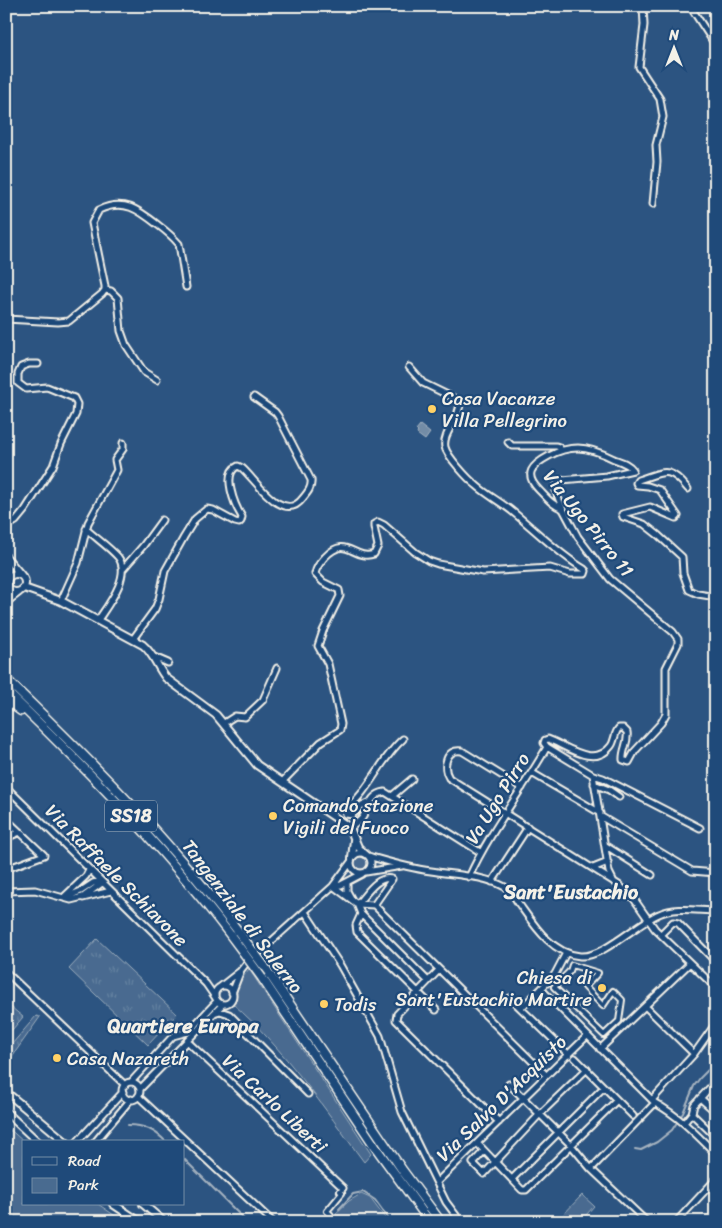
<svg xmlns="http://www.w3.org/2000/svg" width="722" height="1228" font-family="Sriracha,sans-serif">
<defs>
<pattern id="grass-tufts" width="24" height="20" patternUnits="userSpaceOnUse" patternTransform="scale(1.25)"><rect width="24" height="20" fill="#496b90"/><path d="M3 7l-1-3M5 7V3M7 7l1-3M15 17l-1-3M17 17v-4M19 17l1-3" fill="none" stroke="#6481a0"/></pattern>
<pattern id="water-ripples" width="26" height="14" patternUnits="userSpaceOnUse" patternTransform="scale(1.25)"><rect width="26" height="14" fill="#738ca6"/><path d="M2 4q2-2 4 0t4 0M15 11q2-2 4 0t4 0" fill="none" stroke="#647484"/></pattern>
</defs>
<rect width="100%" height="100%" fill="#2c5481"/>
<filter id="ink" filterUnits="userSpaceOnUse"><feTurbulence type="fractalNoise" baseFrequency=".02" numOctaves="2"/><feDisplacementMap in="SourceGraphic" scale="10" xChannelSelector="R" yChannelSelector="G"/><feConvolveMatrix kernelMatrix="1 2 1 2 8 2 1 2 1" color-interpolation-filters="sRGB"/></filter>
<g filter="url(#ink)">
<path fill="url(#grass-tufts)" stroke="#9eaebc" d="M355 863a6 6 0 1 1 12 0a6 6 0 1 1-12 0Z
M97,939L177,1014L148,1045L69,969Z
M6,1003L23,1017L12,1030L6,1025Z
M36,1016L40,1017L6,1065V1051Z"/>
<path fill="#496b90" stroke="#9eaebc" d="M249,969L371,1154L364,1162C323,1107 285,1049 233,1004L237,995V985Z
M6,1126L24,1142V1204H98L124,1222H6Z
M361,1194L370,1198L388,1222H341L334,1215L349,1201Z
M582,1195L594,1206L580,1222H560L558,1220Z"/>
<path fill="url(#water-ripples)" stroke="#a7b4c0" d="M420,425L430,433L425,440L417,434L418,432L416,430Z"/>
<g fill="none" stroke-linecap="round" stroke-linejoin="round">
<path stroke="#a7b4c0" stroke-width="2" d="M128,1125C144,1125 155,1130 166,1142
M6,1130L10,1131
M635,1149L641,1150L657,1142L672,1130L683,1113L694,1086L700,1078L716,1062
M184,1159L247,1222
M339,1209L353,1194L363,1192L375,1200L391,1222"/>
<g stroke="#f4f1e8" stroke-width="8">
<path id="pedestrian" d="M572,965L598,973L585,987L603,1006L613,991L622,1000L619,1021L604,1035L554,987L570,971Z
M325,1222L331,1215L327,1211L342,1193L340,1191L343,1188"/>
</g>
<g stroke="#f4f1e8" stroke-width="9">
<path id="minor" d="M643,6L644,25L639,67L660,99L663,117L656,145L657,162L653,204
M690,6L716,46
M105,290L111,291L118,298L121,331L126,345L144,372L157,380
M6,319L58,322L69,321L102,294L105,290V286L92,223L99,210C124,198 139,210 158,225C166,231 173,237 179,244L186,287
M508,442L512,446H556L559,447L561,450
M688,489C669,465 664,472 638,480L636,483L637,485L648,486L660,490L678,516L676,518L650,507L622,514L623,517L644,524L658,535L682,557L683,573L689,590L698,594L716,597
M6,527L16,521L25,510L53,466L61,444L76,414L77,404L74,398L47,387L26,389L18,383V374L21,367L29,364H38
M86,529C96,538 109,547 118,557C132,575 108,605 98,620
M123,569L143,546L162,520
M61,601L78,563L88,523L117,470L115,460L123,449V443
M133,639L155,609L159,599L165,571L184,537L195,519L207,509L213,510L235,522L239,523L241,521L242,517C235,506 221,473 238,466L242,468C256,480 283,525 303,498C308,492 312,487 311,480L278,416L275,412L254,397
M154,657L168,663
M224,723L235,716L245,717L263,700L277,668
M547,747L544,743L545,740L548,739C565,745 594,769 611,746C615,741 614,733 619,728H623L627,732C629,742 622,750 623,760L629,762L635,751L661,723L666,714V668L678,644V639L673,632L610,579L578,537L563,509C552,505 547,498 539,490C523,474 532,465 549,456C558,451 567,448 578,448C589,448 604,454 614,459C622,462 629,464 633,470L607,476L562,480C550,486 559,499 563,509
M532,773L600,813
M593,775L603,778L700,828
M282,782L321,742L340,730L341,724L328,664L318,646L323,631L340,596L339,590L323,582L315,574C316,567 320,563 325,557C347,534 353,561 374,554L378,546L374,527V524L378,522L384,525L415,552L429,561L438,564L483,572L550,568L570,574H585L586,571L584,569C560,555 535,530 513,512C501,502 487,495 476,485C468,479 447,456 445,447C442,433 461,418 460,401L423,383L409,367
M594,784L609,790L619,797
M6,787L206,984L215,997
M522,788L462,751C446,748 442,767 449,778L619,885L634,899L655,929L716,988
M392,796L412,779
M369,803L362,805L352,815L346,814L345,810C370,791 380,759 403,739
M600,816L692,871L716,873
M6,819L44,855L6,869
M350,828C354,825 359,822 362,818C369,808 370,794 385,792L480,852
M6,838L20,832
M606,846L652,875
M351 863a10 10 0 1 1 20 0a10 10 0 1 1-20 0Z
M368,856C389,862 409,868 431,871C454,875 483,875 505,887C511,890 515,898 519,904C534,925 552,954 580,956C603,958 637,923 659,914C677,906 698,911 716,911
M593,868L608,862
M366,872L402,866
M469,877C490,831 522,791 547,747L593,775L609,872L613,880
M347,882V891L352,900
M492,882L528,827
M333,886L357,904L361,914L356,925L357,932L436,1010
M333,886L341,885L362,874
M6,891L35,890L71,900L83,897L102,883
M65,896L86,876L89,870
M64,898L81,891L93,883L100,881
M83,898L111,891
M357,904L374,905L546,1075
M357,904C366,895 377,875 392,879L374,905
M305,912L340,965L380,1036L402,1112L446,1202L461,1222
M361,914L428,981
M661,934L673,922L678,923L716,962
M566,953L555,974L541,989L655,1103C679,1116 697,1135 716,1154
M439,970L397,1014L396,1020L499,1122
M6,972L125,1085
M215 995a9 9 0 1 1 18 0a9 9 0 1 1-18 0Z
M220,987L239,972
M232,993L241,970L245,965L333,886L350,863
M510,998L569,1055
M521,1008L541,989
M647,1008L694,1054
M214,1013L220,1011L229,1014L308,1094
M187,1041L343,1188
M600,1049L690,963
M575,1058L633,1116
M131,1082L173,1036L188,1032L217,1001
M122 1091a9 9 0 1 1 18 0a9 9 0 1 1-18 0Z
M509,1084L571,1145L591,1169L655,1103
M140,1089L223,1004
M138,1096L273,1222
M700,1098L716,1112
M652,1100L694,1054L716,1023
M692,1114L716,1137
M684,1123L692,1113L694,1105L716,1081
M77,1142L123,1092
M95,1142L131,1099
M477,1143L522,1190H526L617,1100
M484,1151L473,1163L484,1174L540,1114L587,1069
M591,1169L647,1222
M512,1179L604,1087
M437,1182L587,1036
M676,1222L716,1179"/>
</g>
<g stroke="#f4f1e8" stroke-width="10">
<path id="tertiary" d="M6,557L21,575
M7 583a9 9 0 1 1 18 0a9 9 0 1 1-18 0Z
M24,588L61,601L143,645C154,654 157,667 166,678L216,715L257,765L346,825L350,828L358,847L365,854
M6,602L19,592
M352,858L354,840
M6,1092L66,1142
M6,1112L38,1142
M113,1204L140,1222
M143,1204L164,1222"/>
</g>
<g stroke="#f4f1e8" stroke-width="11">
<path id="trunk" d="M6,679C93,763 178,848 249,946
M6,691C91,773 173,857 243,952
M6,700L21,711
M264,966L403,1171L441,1222
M262,978L376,1148L430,1222"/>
</g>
<use href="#pedestrian" stroke="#1f4a7a" stroke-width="4"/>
<use href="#minor" stroke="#1f4a7a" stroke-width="5"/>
<use href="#tertiary" stroke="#1f4a7a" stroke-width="6"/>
<use href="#trunk" stroke="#1f4a7a" stroke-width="8"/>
<g stroke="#f4f1e8" stroke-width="11" stroke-linecap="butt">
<path id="trunk-bridge" d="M249,946L264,966
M243,952L262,978"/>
</g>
<use href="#trunk-bridge" stroke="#1f4a7a" stroke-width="8"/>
</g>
</g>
<g fill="#ffd166" stroke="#1f4a7a" stroke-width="2">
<circle cx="432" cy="409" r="5"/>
<circle cx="273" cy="816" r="5"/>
<circle cx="602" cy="988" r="5"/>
<circle cx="324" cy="1004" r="5"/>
<circle cx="57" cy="1058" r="5"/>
</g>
<g text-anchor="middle" stroke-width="4.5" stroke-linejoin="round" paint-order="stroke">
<rect fill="#1f4a7a" stroke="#b4bfc7" stroke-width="1" x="105" y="800.5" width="52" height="31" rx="4"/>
<g font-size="18" font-weight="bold" fill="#f4f1e8">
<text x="131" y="822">SS18</text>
</g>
<g font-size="19" fill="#f4f1e8" stroke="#1f4a7a" text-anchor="start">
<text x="442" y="405">Casa Vacanze<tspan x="442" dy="22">Villa Pellegrino</tspan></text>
<text x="283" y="812">Comando stazione<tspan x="283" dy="22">Vigili del Fuoco</tspan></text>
<text x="592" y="984" text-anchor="end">Chiesa di<tspan x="592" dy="22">Sant'Eustachio Martire</tspan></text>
<text x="334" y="1011">Todis</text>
<text x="67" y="1065">Casa Nazareth</text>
</g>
<g font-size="19" fill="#f4f1e8" stroke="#1f4a7a">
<text transform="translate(589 523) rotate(51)" y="7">Via Ugo Pirro 11</text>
<text transform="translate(497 798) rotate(-58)" y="7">Va Ugo Pirro</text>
<text transform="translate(117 875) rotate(45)" y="7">Via Raffaele Schiavone</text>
<text transform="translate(243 916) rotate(53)" y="7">Tangenziale di Salerno</text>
<text transform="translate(501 1098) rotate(-44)" y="7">Via Salvo D'Acquisto</text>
<text transform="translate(275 1103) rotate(43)" y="7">Via Carlo Liberti</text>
</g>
<g font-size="20" font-weight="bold" fill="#f4f1e8" stroke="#1f4a7a">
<text x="571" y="899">Sant'Eustachio</text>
<text x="183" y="1033">Quartiere Europa</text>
</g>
</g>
<rect width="722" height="1228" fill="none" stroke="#1f4a7a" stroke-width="25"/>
<rect x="12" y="12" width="697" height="1203" fill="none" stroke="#f4f1e8" stroke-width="2" filter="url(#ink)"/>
<rect x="22" y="1140" width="162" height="65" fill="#1f4a7a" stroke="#748da6"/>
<rect x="32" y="1157" width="25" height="8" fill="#1f4a7a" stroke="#748da6"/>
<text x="68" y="1166" font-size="15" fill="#f4f1e8">Road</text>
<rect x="32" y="1178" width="25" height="15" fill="#496b90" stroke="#748da6"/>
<text x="68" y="1190" font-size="15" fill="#f4f1e8">Park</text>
<g transform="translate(674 48)" stroke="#1f4a7a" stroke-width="4" paint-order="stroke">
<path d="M0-4L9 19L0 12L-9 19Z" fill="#f4f1e8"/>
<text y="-8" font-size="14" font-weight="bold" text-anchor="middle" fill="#f4f1e8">N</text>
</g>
</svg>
